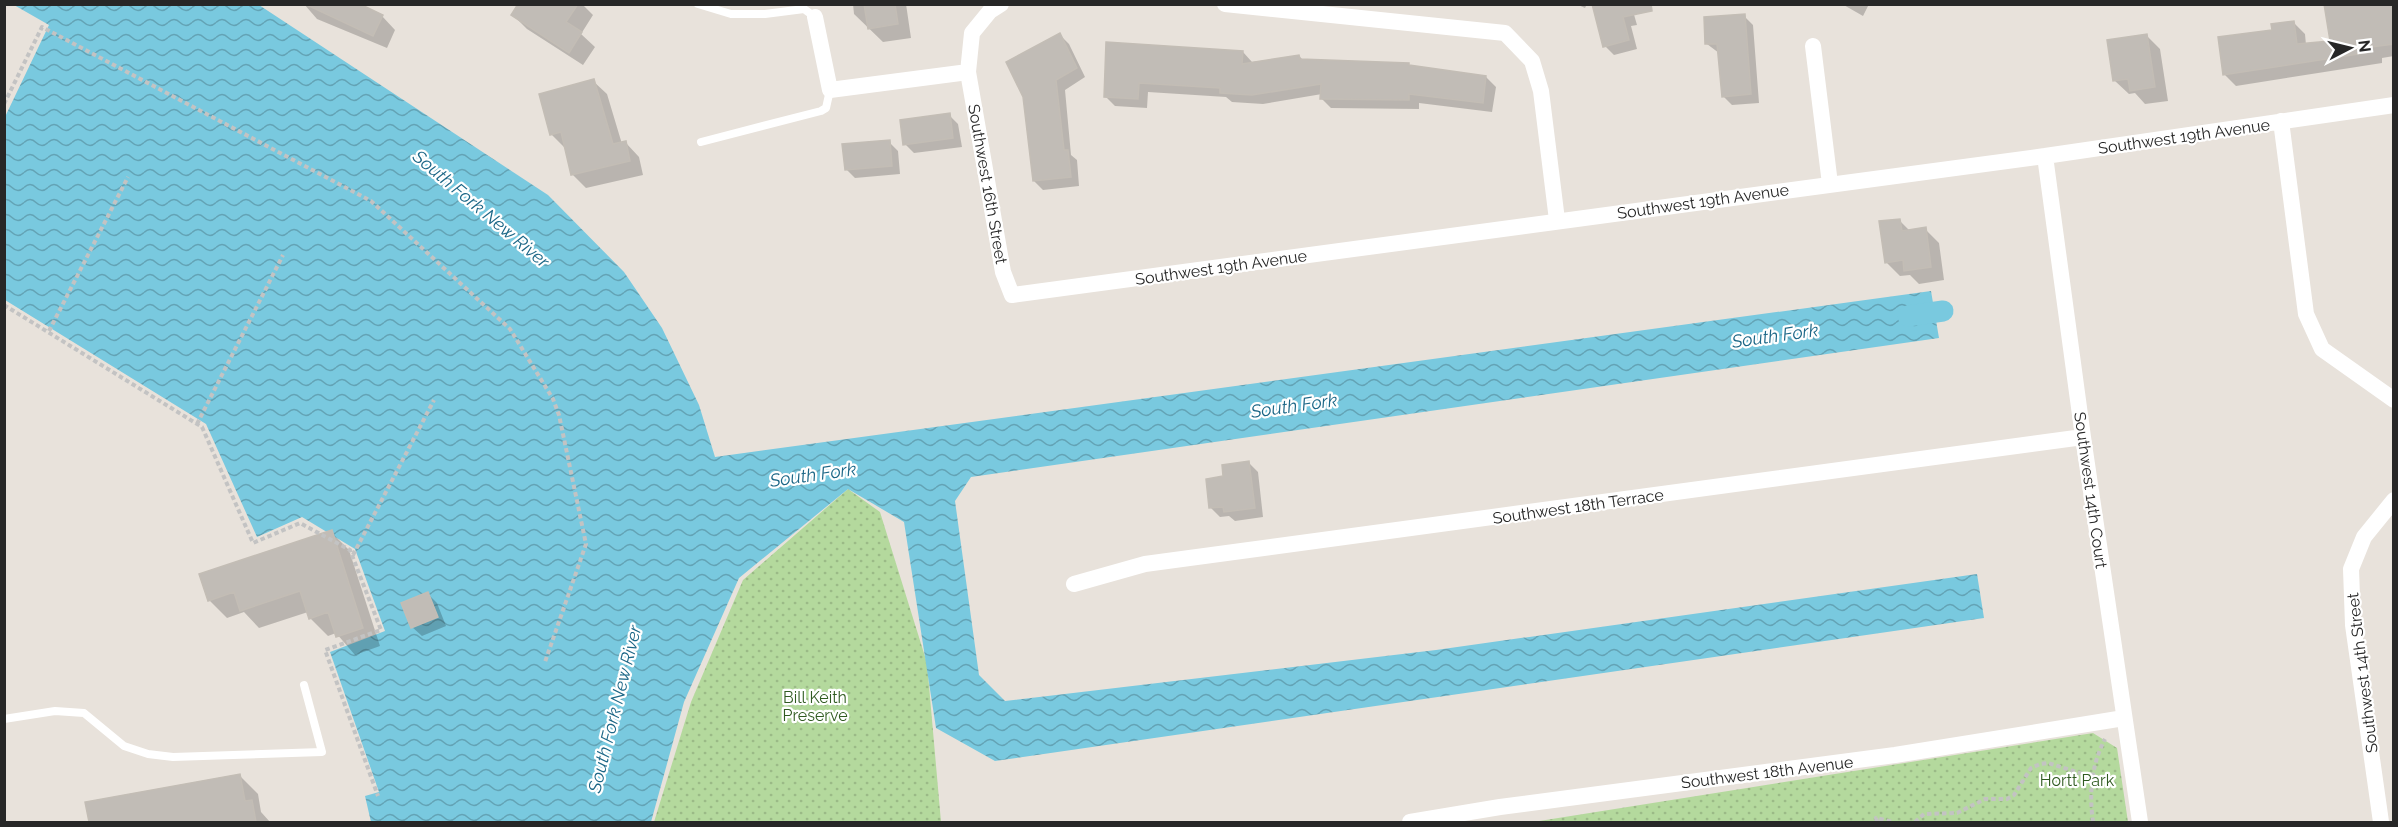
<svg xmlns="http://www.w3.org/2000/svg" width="2398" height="827" font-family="Raleway,sans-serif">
<defs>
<pattern id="park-dots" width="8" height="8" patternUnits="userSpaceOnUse" patternTransform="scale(1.5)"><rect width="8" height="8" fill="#b4d99d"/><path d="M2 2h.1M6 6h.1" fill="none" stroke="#9bba87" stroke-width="1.8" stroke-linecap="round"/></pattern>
<pattern id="water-waves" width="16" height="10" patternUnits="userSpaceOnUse" patternTransform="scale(1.5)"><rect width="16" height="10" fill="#79c9df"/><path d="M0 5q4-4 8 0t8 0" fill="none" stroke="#63a3b5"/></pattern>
</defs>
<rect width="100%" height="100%" fill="#e8e2db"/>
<path fill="url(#park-dots)" d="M848,489L880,512L927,663L941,822H654L691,702L743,580Z
M2093,733L2117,748L2128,822H1533Z"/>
<path fill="url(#water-waves)" d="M14,5H259L548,195L624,272L662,328L699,405L715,457L1931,291L1939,338L971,477L955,501L979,675L1005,701L1436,650L1977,574L1984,618L995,761L936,728L904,522L848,489L739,578L684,702L651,822H371L365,796L379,792L330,652L385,631L355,549L302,517L257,537L206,424L5,300L4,119L49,25Z"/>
<path fill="#0003" d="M304,4H356L382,16L395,30L387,48L317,19Z
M520,4H582L593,15L581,34L595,47L583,65L527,29L513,15Z
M853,4H906L911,38L883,42L854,14Z
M1576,4H1587L1585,8Z
M1594,4H1631L1637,25L1631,26L1637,49L1614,55L1605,46Z
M1842,4H1869L1863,16Z
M2394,4V56L2382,58V63L2236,86L2225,75L2273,32L2294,23L2305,34L2306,45L2331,43Z
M1744,16L1753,25L1759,103L1732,105L1723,96L1719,53L1707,44Z
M1060,35L1069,44L1085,77L1065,90L1071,155L1077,160L1079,186L1043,190L1034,181Z
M2147,36L2160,49L2168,101L2145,104L2135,93L2129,94L2115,81Z
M1108,43L1243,52L1252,62L1299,56L1303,60L1411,67L1486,77L1496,87L1492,112L1419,103V109L1331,108L1321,98L1322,94L1263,104L1232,102L1226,97L1148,92L1147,108L1115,106L1105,96Z
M593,81L607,94L622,144L626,143L639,157L643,175L586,188L572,174L565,148L551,134Z
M949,115L958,124L962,147L914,153L905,144Z
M889,142L898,151L900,174L855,178L846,169Z
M1899,220L1910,231L1925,229L1939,243L1944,280L1919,284L1910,275L1900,276L1886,262Z
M1249,463L1258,472L1263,517L1235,521L1229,516L1220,517L1211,508L1225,477Z
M331,532L349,550L380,646L355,655L336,633L328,636L310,618L308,612L259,628L244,612L227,618L209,600Z
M428,594L437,603L446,626L422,636L412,627Z
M240,776L258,794L261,812L270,822H91L87,803Z"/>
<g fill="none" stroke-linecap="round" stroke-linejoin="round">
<path stroke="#79c9df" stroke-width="21" d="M1908,316L1943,311"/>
</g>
<path fill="#c1bcb6" stroke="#c3bdb5" stroke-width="1.5" d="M305,4H360L383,15L373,36Z
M518,4H578L566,22L582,32L569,53L511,15Z
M864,4H895L898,24L868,29Z
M1592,4H1651L1652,11L1623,17L1629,40L1603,47Z
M2324,4H2394V44L2371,47L2372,52L2223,75L2218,37L2272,30L2271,24L2294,21L2297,44L2330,41Z
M1745,14L1751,94L1722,97L1717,44H1705L1704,17Z
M1060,33L1077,68L1056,80L1064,150H1068L1071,177L1033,181L1023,97L1006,62Z
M2147,34L2155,87L2130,91L2128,79L2113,81L2107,40Z
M1106,42L1243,51L1242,64L1299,55L1300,59L1409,63V65L1486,76L1483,103L1409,94V100L1320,99L1321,84L1252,95L1220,93V88L1139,83L1138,99L1104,97Z
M594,79L613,144L626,141L630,161L571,175L561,132L550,135L539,94Z
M950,113L953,138L903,145L900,120Z
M890,140L892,166L845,170L842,144Z
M1900,219L1902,231L1926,227L1931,267L1904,271L1903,260L1885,263L1879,221Z
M1249,461L1255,508L1224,512L1223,507L1209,508L1206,479L1223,476L1222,465Z
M332,530L363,628L336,637L328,612L309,619L300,591L240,611L234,592L208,601L199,574Z
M428,592L438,617L411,628L401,603Z
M240,774L245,801L252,800L256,822H89L85,802Z"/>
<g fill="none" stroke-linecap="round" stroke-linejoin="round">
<path stroke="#c3c3c3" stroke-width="4" stroke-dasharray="4.5 3" stroke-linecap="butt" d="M4,104L42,27L371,201L510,329L553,399L559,415L586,544L545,662
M4,305L202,427L253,543L300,523L350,550L381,630L325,650L378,796
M49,331L128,177
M197,424L283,255
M353,555L434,400
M1877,822L1876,818L1893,822
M1915,822L1924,814L1957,813L1985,799H2007L2014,795L2031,768L2040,764L2048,763L2093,777
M2093,822C2089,793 2091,766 2105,739"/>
<path stroke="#fff" stroke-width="8" d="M698,4L731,14H765L804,9L815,17
M701,142L821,111L826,108L830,90
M4,719L55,711L84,713L124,746L148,754L173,757L322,752L304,685"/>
<path stroke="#fff" stroke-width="16" d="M1001,4L990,11L972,33L968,72L1003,272L1012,295L2045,156L2394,105
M1225,4L1505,33L1532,61L1541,91L1557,220
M815,17L830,90L968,72
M1813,46L1830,184
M2281,121L2306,314L2322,349L2394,400
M2045,156L2083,437L2140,822
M1074,584L1145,564L2083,437
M1410,822L1500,807L1895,755L2124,718
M2381,822L2353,625L2351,569L2364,537L2394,500"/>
</g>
<g text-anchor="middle" stroke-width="4.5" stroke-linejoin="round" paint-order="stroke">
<g font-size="16" fill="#272727" stroke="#fff">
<text transform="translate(2184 136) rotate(-8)" y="6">Southwest 19th Avenue</text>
<text transform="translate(988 184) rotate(80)" y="6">Southwest 16th Street</text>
<text transform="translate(1703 201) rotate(-8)" y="6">Southwest 19th Avenue</text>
<text transform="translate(1221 267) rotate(-8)" y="6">Southwest 19th Avenue</text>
<text transform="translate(2091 490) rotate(82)" y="6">Southwest 14th Court</text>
<text transform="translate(1578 506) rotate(-8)" y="6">Southwest 18th Terrace</text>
<text transform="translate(2362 673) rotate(-97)" y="6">Southwest 14th Street</text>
<text transform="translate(1767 772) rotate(-7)" y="6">Southwest 18th Avenue</text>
</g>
<g font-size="16" fill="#305b21" stroke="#fff">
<text x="815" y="703">Bill Keith<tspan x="815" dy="18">Preserve</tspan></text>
<text x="2077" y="786">Hortt Park</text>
</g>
<g font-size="18" font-style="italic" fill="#1c6787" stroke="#fff">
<text transform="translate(481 209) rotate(40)" y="6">South Fork New River</text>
<text transform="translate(1775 336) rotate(-8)" y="6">South Fork</text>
<text transform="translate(1294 406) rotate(-8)" y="6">South Fork</text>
<text transform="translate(813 475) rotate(-8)" y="6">South Fork</text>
<text transform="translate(615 709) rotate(-76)" y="6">South Fork New River</text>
</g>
</g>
<rect width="2398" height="827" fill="none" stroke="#272727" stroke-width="12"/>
<g transform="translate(2350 48) rotate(83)" stroke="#ffffff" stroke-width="4.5" paint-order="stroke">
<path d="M0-4.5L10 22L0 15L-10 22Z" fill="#272727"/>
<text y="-9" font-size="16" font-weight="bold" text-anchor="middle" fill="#272727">N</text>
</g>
</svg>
